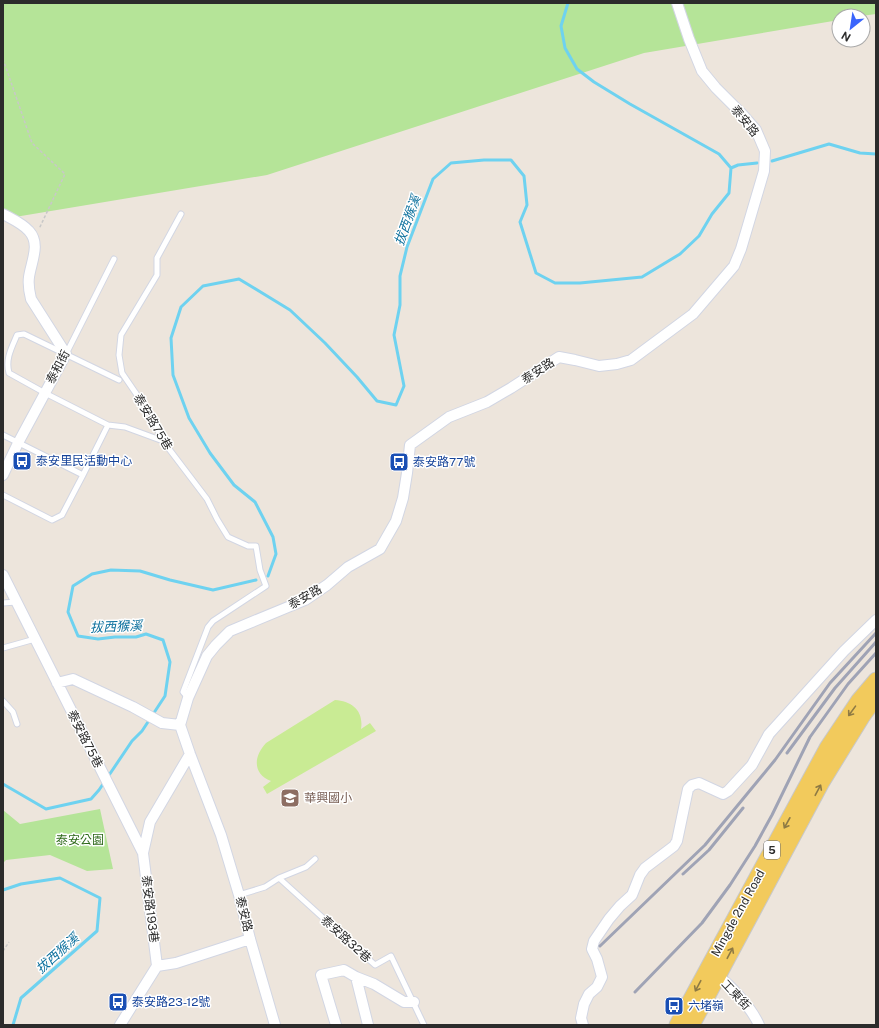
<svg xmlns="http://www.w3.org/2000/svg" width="879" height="1028" font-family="'Public Sans','Noto Sans TC',sans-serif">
<rect width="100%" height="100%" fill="#ede5dc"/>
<path fill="#b5e498" d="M3,3H876V14L861,16H839V20L644,53L267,175L3,219Z
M100,809L113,869L87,871L50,855L6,860L3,863V810L20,824Z"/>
<path fill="#c9eb94" d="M335,700C352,701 364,711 361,729L370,723L376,731L267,794L263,787L271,781C253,774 253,757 266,743Z"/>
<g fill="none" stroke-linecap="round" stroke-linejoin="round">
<path stroke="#6ed2f0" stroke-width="3" d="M772,161L829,144L860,153L876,154
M731,168L738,165L757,163
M268,576L276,554L273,537L255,502L234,485L210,453L189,418L173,375L171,338L181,307L203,286L239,279L290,310L325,343L357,377L377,401L396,405L404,386L394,335L400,305V276L407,247L433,179L451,163L484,160H511L524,176L527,205L520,222L536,273L555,283H580L642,277L680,254L699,236L712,214L729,193L731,168L719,154L630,104L594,82L577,69L565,48L561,26L568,3
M3,784L46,809L91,799L99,790L132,741L142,731L165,696L170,662L163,640L146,634L136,637H115L98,639L78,636L68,612L73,586L92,574L111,570L140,571L170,580L213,590L256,580
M3,890L21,884L60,878L100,898L97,931L21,998L13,1025"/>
<g stroke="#d2d6e3" stroke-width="7">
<path id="lane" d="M181,214L157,258V275L121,335L119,355L122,373L150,414L163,441L207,499L217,519L228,537L248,546H256L260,570L266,586L213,621L208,627L183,692L188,698
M66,354L114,259
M119,380L24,334L17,335C12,347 5,359 9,373L45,393L108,425L125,427L163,441
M3,435L83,475
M3,495L52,520L62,515L83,475L108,425
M3,603L16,602
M3,648L35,639
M3,701L13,712L17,724
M279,878L306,867L315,859
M239,895L265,887L279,878L375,965L391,956L424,1025"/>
</g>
<g stroke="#d2d6e3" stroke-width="12">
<path id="street" d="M3,214C12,219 22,223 29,231C41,244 31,262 29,277C28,284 29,291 31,299L66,354L18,443L3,475
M3,575L143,853L157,966
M57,683L73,679L133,707L162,723L180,725
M143,853L150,822L190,754
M714,973C730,984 751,1007 759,1025
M356,977L368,1025
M120,1025L157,966L176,963L250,939
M275,1025L250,939L239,895L221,835L190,754L180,725L188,698L207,656L216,645L230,631L305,600L327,585L348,567L380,549L396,521L403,498L407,473L410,445L449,417L487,402L511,388L559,357L575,360L599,366L617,364L631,360L693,314L734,266L741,249L764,171L765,151L756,130L743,115L716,88L702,71L689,39L677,3
M336,1025L321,975L344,970L356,977L374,984L404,1002H414
M583,1025L581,1018L584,1004L589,994L597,987L602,977L597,959L592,949L594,941L609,919L620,906L632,895L640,875L645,868L674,846L677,841L688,789L692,785L699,783L723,794L728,791L752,765L769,734L844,651L876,620"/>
</g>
<g stroke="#c8c8c8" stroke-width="17">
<path id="primary" d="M677,1025L827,748L859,700L876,680
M692,1025L822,782L862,717L876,698"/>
</g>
<path stroke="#c8c8c8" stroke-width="1.5" stroke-dasharray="3 2" stroke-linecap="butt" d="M3,59L32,143L65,174L39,229
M3,951L9,942"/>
<use href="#lane" stroke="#fff" stroke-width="5"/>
<use href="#street" stroke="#fff" stroke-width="10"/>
<use href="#primary" stroke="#f2ca5c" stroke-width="15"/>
<path stroke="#9fa3b5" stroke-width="3" d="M787,753L835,688L876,642
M683,874L709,850L743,808
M600,946L705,845L775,760L830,683L876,633
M635,992L702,923L730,885L755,846L772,815L810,737L848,684L876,653"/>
</g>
<defs><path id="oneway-shaft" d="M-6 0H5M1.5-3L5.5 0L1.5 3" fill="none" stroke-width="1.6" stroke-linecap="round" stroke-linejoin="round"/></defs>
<g stroke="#8e7a44">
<use href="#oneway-shaft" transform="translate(852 711) rotate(126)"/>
<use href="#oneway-shaft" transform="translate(818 790) rotate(-62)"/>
<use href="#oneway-shaft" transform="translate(787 823) rotate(119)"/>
<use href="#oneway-shaft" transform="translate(730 953) rotate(-62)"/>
<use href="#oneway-shaft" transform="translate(698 986) rotate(118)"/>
</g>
<defs>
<g id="bus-square" transform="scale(1)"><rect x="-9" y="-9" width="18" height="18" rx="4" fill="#1a4fb4" stroke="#fff"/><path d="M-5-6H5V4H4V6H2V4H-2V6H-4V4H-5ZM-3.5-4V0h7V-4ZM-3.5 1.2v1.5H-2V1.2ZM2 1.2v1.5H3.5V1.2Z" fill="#fff"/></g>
<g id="school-square" transform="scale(1)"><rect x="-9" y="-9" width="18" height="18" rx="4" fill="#8d6e63" stroke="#fff"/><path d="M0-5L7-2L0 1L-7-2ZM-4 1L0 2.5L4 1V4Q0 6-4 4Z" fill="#fff"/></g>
</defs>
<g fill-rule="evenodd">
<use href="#bus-square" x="22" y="461"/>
<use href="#bus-square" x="399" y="462"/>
<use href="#school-square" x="290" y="798"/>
<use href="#bus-square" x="118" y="1002"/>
<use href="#bus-square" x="674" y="1006"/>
</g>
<g text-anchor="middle" stroke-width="3" stroke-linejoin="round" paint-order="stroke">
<rect fill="#fff" stroke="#6b6b6b" stroke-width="1" x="764" y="841" width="16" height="18" rx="3"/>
<g font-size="11" font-weight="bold" fill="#2b2b2b">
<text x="772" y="854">5</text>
</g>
<g font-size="12" fill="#2b2b2b" stroke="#fff">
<text transform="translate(745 121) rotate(51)" y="4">泰安路</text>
<text transform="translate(58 367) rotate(-62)" y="4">泰和街</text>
<text transform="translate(538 371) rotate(-33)" y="4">泰安路</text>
<text transform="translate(153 422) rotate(59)" y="4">泰安路75巷</text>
<text transform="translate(305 597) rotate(-29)" y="4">泰安路</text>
<text transform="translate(85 739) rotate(63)" y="4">泰安路75巷</text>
<text transform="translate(150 909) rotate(83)" y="4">泰安路193巷</text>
<text transform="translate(738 913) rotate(-61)" y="4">Mingde 2nd Road</text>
<text transform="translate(244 914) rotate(76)" y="4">泰安路</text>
<text transform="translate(346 939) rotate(42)" y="4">泰安路32巷</text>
<text transform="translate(736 995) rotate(47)" y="4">工東街</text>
</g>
<g font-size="12" fill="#164399" stroke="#fff" text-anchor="start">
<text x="36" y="465">泰安里民活動中心</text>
<text x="413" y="466">泰安路77號</text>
<text x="132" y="1006">泰安路23-12號</text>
<text x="688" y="1010">六堵嶺</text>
</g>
<g font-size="12" fill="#785e54" stroke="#fff" text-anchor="start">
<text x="304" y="802">華興國小</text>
</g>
<g font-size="12" fill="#2d6919" stroke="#fff">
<text x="80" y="844">泰安公園</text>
</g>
<g font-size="13" font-style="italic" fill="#0c709d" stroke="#fff">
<text transform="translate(407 220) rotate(-70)" y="5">拔西猴溪</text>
<text transform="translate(116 626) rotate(-2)" y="5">拔西猴溪</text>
<text transform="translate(57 953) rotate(-42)" y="5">拔西猴溪</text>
</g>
</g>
<rect width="879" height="1028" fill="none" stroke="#2b2b2b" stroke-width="8"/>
<g transform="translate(851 28) rotate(210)"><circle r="19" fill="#ffffff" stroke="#aaaaaa"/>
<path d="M0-3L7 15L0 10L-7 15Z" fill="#3a65fc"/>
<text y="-6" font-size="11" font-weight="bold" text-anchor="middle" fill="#2b2b2b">N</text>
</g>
</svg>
